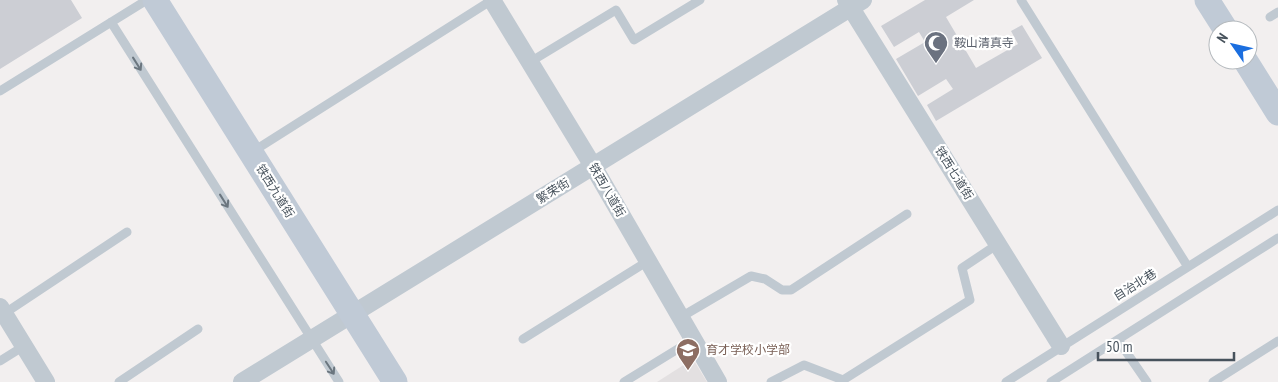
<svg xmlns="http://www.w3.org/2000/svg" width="1278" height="382" font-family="'PT Sans Narrow','Noto Sans SC',sans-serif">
<rect width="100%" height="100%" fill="#f2efef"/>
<path fill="#e3e0e1" d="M693,359L707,382H657Z"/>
<path fill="#ccced4" d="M0,0H71L82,18L0,69Z
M925,0H974L946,17L976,68L1018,44L1011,31L1022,25L1042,58L936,121L927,105L953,89L946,79L918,96L896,59L925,42L919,32L894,47L881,26Z"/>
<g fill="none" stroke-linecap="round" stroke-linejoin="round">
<path stroke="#c0c9d1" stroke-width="9" d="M1021,0L1188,267
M1270,17L1278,12
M111,22L339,382
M530,62L616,10L634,40L700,0
M0,91L147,0
M252,152L492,0
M2,315L127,232
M681,317L751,276L765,279L782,290H791L907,214
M523,339L648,261
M1118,340L1147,382
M0,361L24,346
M119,382L198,329
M624,382L694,339
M771,382L804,365L843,380L970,300L962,268L998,244
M1006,382L1278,210
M1051,382L1278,238
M1213,382L1278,341"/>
<path stroke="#c0c9d1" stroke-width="18" d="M492,0L593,166L718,382
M846,0L1061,346
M0,307L46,382
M242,382L863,0"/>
<path stroke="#c0cad6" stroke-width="25" d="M155,0L395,382
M1207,0L1226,30
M1245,60L1278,113"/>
</g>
<defs><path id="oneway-shaft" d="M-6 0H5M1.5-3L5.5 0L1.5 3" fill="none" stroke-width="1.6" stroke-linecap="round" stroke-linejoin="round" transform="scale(1.25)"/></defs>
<g stroke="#6b767f">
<use href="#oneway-shaft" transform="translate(137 64) rotate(58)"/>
<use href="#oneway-shaft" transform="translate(224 201) rotate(58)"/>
<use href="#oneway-shaft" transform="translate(330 368) rotate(57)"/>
</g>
<defs>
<g id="mosque-pin" transform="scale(1.25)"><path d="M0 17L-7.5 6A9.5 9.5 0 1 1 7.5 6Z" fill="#6b7280" stroke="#fff"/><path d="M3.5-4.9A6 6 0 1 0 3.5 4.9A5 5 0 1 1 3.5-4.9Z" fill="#fff"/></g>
<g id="school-pin" transform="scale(1.25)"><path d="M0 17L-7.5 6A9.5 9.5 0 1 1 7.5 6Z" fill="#8d6e63" stroke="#fff"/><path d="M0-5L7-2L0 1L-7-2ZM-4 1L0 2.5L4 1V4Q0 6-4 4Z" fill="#fff"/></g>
</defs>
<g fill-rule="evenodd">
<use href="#mosque-pin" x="936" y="43"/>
<use href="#school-pin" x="688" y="350"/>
</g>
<g text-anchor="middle" stroke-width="4.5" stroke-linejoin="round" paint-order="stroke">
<g font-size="12" fill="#5b616d" stroke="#fff" text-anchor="start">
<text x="954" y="47">鞍山清真寺</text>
</g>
<g font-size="12" fill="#47525c" stroke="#fff">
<text transform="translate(954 173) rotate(58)" y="4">铁西七道街</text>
<text transform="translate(607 190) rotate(60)" y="4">铁西八道街</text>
<text transform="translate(275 191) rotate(58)" y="4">铁西九道街</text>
<text transform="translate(553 191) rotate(-32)" y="4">繁荣街</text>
<text transform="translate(1135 285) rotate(-32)" y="4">自治北巷</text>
</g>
<g font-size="12" fill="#785e54" stroke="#fff" text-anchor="start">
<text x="706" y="354">育才学校小学部</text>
</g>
</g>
<g transform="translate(1233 45) rotate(304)"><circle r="24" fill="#ffffff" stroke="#b5babe"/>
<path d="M0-4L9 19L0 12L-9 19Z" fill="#1b6edf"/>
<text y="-8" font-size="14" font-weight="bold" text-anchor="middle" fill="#47525c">N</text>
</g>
<path d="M1098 352v8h136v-8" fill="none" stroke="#47525c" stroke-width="2.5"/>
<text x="1106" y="352" font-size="15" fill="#47525c" stroke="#ffffff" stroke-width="4" paint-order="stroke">50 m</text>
</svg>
